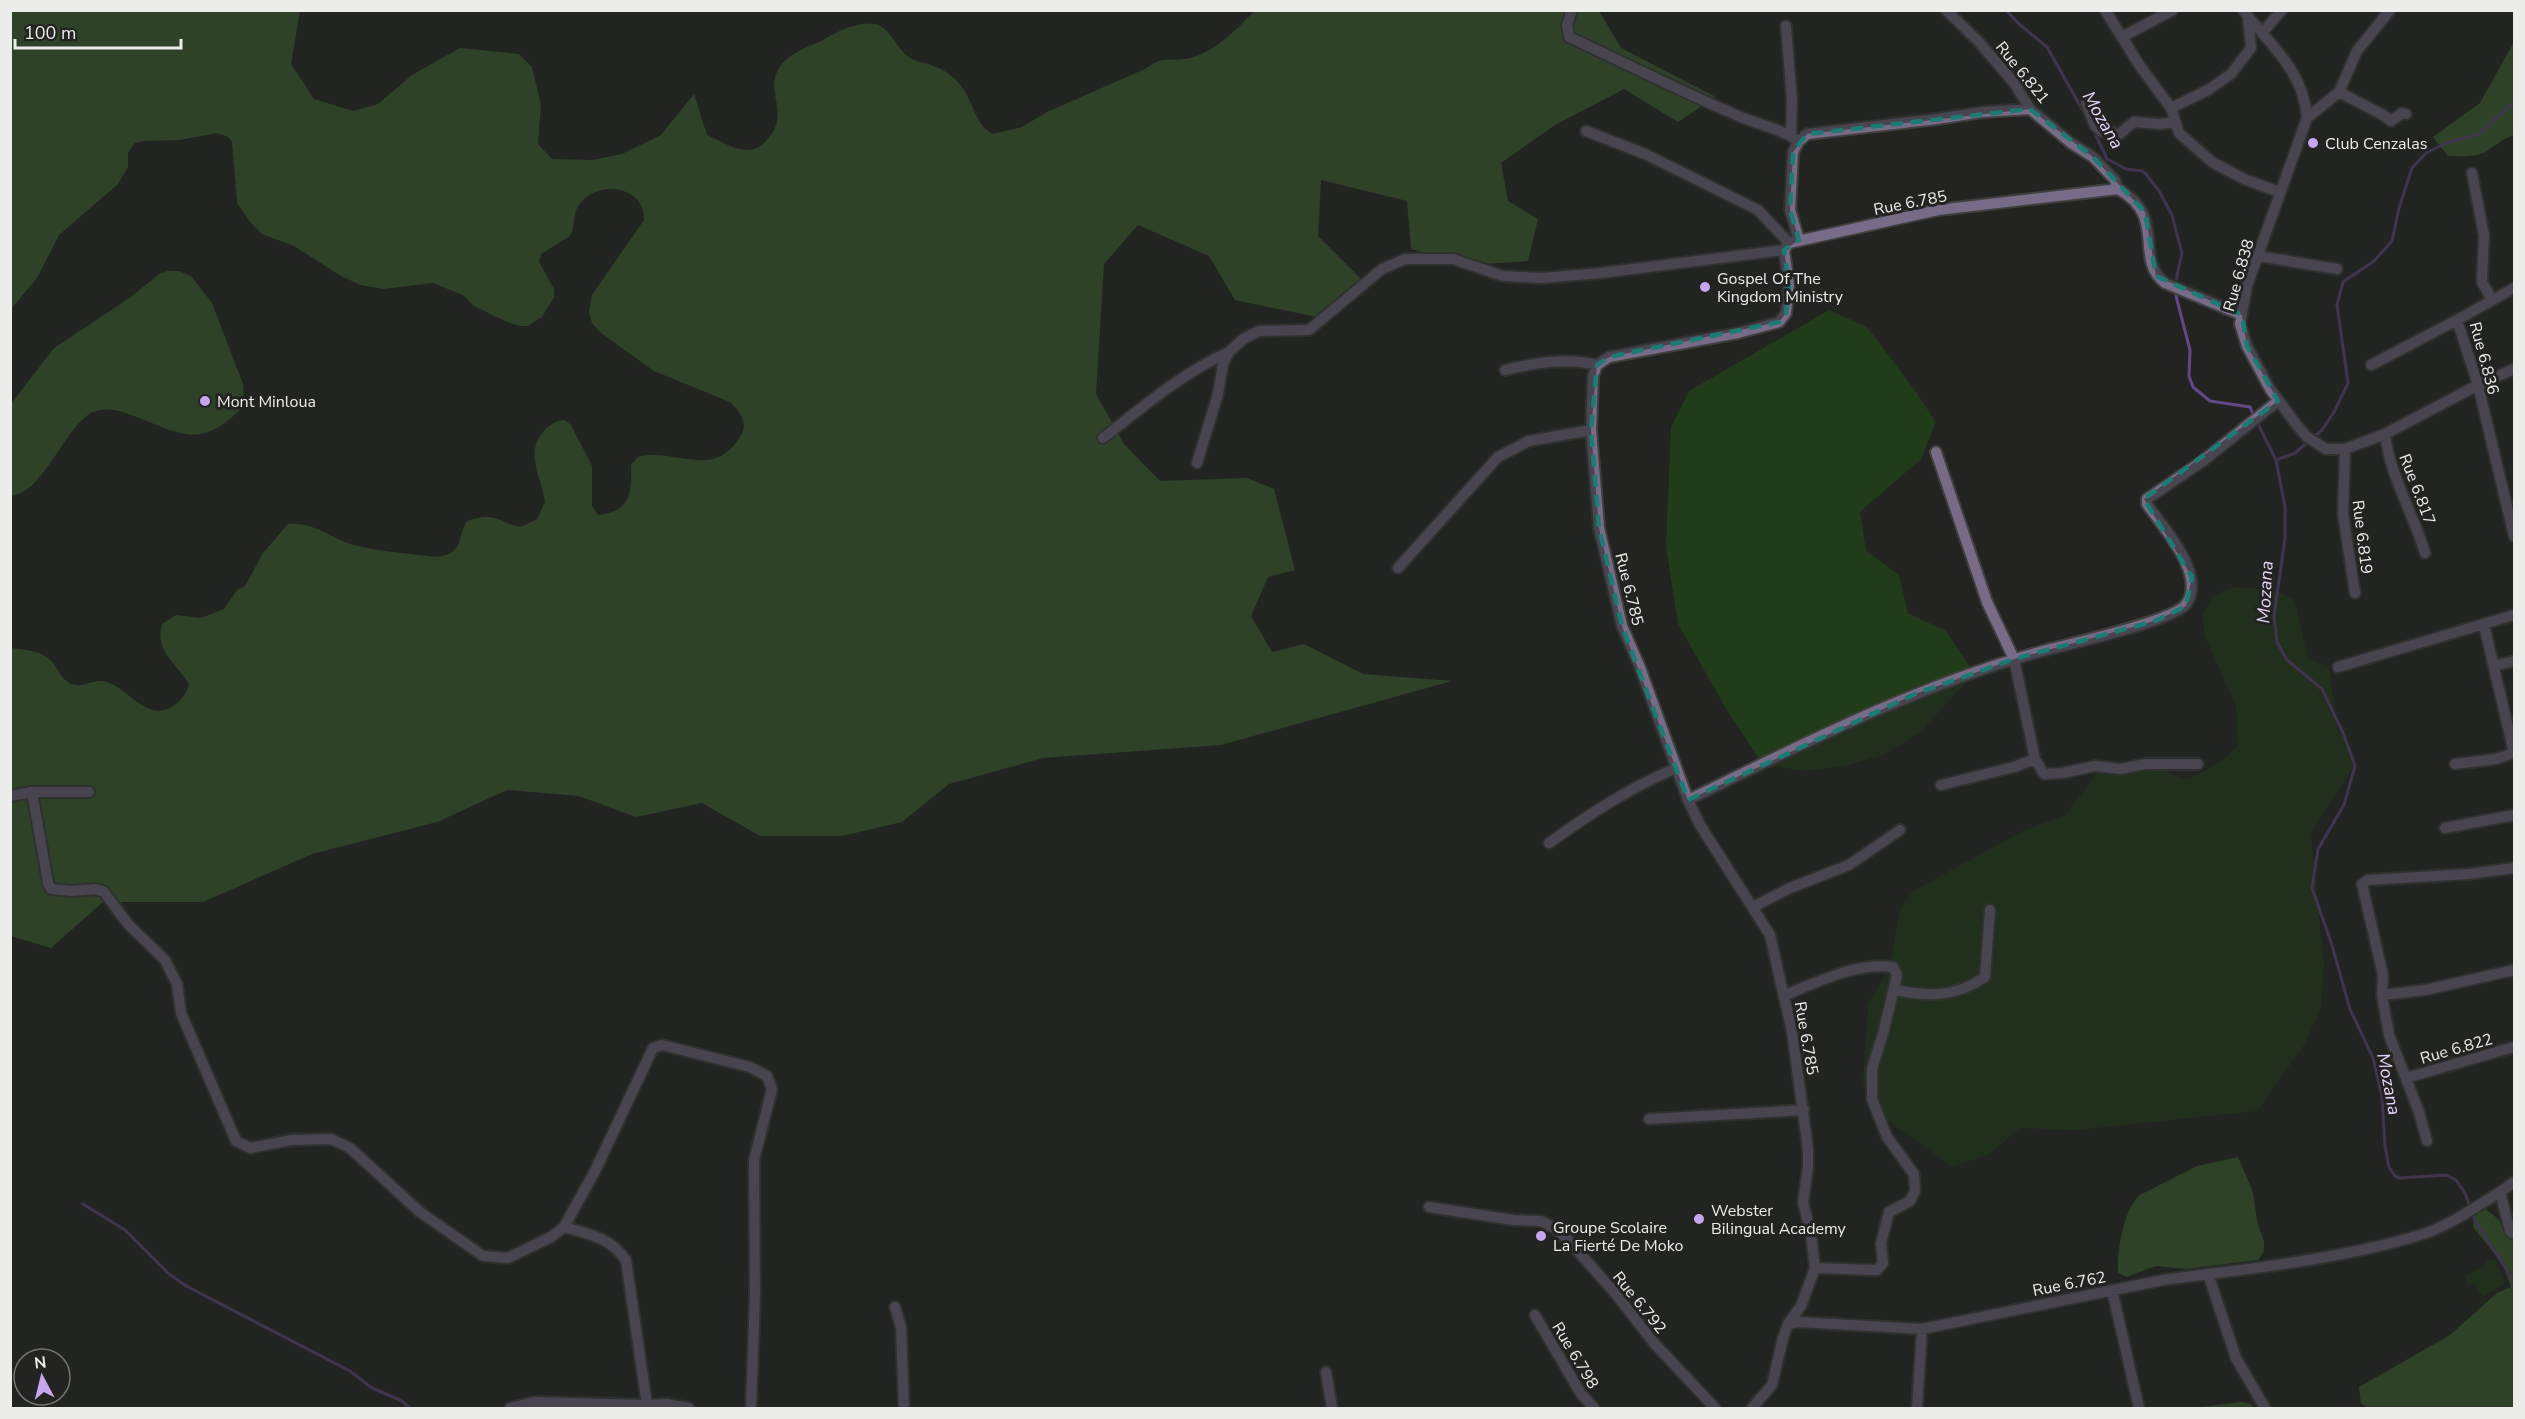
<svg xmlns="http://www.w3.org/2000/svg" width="2525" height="1419" font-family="'Nunito Sans',sans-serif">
<rect width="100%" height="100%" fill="#232422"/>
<path fill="#203c18" d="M1829,310L1867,327L1914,389L1936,422L1921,459L1860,512L1866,551L1899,575L1908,613L1946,631L1974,674L1919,733L1883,755L1845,766L1802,771L1762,764L1724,705L1678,624L1666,546L1671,427L1689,391Z
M2233,587L2276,590L2295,601L2308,659L2329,666L2337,730L2350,746L2355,765L2311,833L2324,966L2321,1008L2304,1045L2257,1111L2077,1130L2020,1128L1990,1154L1952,1167L1885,1118L1863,1084L1868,1004L1889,969L1900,909L1913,891L2025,830L2064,816L2103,766L2148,763L2187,780L2223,760L2238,745L2236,706L2204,634L2203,614L2214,595Z
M2493,1259L2498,1263L2504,1284L2482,1297L2475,1283L2468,1285L2465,1275L2483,1267L2487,1261Z"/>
<path fill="#3a672e" d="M11,11H300L291,64L314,99L353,111L378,104L412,75L460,48L519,54L532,67L541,105L538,144L552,159L592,160L622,154L661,135L694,94L707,135C726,143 747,160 765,142C792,115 765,93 778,70C786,54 808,47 823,40C839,31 855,22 874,24C890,26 897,50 910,58C916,62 924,62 931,65C946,70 958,79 966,93C973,106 978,127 993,134L1022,127L1047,112L1145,69C1165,55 1164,62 1185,59C1210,56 1238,29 1254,11H1599L1621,48L1716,97L1678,122L1624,89L1555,125L1501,163L1508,201L1538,219L1528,261L1466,265L1411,249L1407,201L1321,180L1318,236L1369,287L1322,318L1235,300L1209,256L1138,225L1104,264L1096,394L1124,444L1160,481L1247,478L1274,489L1295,570L1268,577L1251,616L1272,652L1304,644L1363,674L1452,681L1221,745L1043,758L949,784L902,822L842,836H760L702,803L636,817L579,796L507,790L437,822L312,854L203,902H103L51,948L11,936V648C24,650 40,650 50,660C58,667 61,680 71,684C82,688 92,680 103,681C127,685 146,724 173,706C181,701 187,693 189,684C177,664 154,651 162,624L176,615L201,618L224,609L237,590L245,586L263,553L288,524C313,521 330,538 354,545C380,552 408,553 434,557C464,555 456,541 467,521C496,511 497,522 521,527L537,519L545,502C542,478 523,452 545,430C551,424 557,420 565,420L571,425L592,466V506L598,515C631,512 632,491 631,465L638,457C676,447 714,482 741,435C749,423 739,411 730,402L654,371L601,333L592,323L589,311L592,295L644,220C645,187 602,180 582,201C572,211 576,224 570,236L541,254L539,262L554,289V297L542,317L528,326H519L505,321L474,306L463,295L433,283L383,289L361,285L341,276L294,246L262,234L250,222L237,203L232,142L228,137L217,133L180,140L143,141L135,143L128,153V167L117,185L59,235L37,278L11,309Z
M2514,42V135C2503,139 2499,143 2490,149C2479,158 2462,156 2448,156L2433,137L2480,103Z
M168,271H179L191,276L212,303L243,384L244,406C199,452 180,433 129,414C117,410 106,407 93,412C66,424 43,494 11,496V404L54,348L131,297L159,274Z
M2238,1157L2253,1192L2257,1221L2264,1241V1251L2258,1260L2186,1269L2156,1266L2127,1277L2118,1273C2117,1251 2123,1210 2140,1195L2197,1166Z
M2483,1207L2497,1218L2514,1240V1408H2370L2361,1404L2359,1387L2450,1335L2497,1293L2511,1287L2502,1263L2473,1227L2474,1217Z
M2241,1402L2251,1404L2253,1408H2192Z"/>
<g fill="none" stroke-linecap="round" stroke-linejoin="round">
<path stroke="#644885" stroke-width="3" d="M2006,10L2019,24L2047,47L2087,118
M2093,129L2107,159L2126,169L2142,171L2146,174L2159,191L2172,215L2182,254L2177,275L2176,296L2190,350L2189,376L2193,387L2210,401L2250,407L2254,416
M2257,422L2276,460L2285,507V538L2274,616L2277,642L2287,660L2322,689L2344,735L2355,766L2344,805L2318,849L2312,888L2331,942L2350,1009L2373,1058L2382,1096L2385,1146L2389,1167L2395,1176L2400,1178L2446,1175L2456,1180L2465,1193L2475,1220L2514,1282
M2276,460L2295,453L2322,430L2334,412L2348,383L2337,305L2343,282L2374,261L2392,241L2399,208L2412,168L2426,153L2446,143L2479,134L2514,102
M83,1204L125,1230L169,1274L188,1287L350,1371L372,1388L400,1400L410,1408"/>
<g stroke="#3f403e" stroke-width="14">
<path id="minor" d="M1572,10L1567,25L1569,37C1625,63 1680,91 1736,115C1753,123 1787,130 1798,142
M1946,10L1979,42L2014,83L2030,109L2071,143L2093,157L2115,180L2118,189C2168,216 2133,258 2165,283L2242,315
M2105,10L2140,66L2171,108
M2243,10C2270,45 2304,71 2307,118L2247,286L2240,324L2247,346L2270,389L2296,424L2307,437L2326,449H2345L2385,434L2478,385L2514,369
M2248,18L2251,48L2231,74L2208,90L2171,108L2179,133L2212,162L2244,179L2279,192
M1786,26L1792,101L1791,134
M2262,33L2282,10
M2122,37L2173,10
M2339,92L2383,115L2391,121L2402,113L2406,114
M2086,103L2095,126L2102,132L2111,131L2117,136L2134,122L2160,124L2175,122
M2307,118L2339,92L2357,51L2390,10
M1586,131L1645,154L1758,210L1789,243
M2472,173L2484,235L2482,282L2492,300
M1799,240L1790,210L1793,152L1798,142L1807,134L1937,119L1982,112L2030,109
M2258,256L2337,269
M2514,288L2457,320L2478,385L2514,536
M2371,365L2457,320
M1505,370C1535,363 1567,357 1597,365
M2385,434C2390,476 2413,513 2425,553
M1103,438C1143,407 1182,373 1229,352
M2345,449L2343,514L2355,593
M1936,452L1987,602L2014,659L2035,759L2014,767L1941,785
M1197,463L1218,394L1223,364L1229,352L1243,339L1259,331L1309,330L1382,269L1405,259H1453L1503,276L1542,278L1601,273L1784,250
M1398,568L1498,457L1529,441L1591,430
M2484,625L2514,753
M2494,666L2514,661
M2338,667L2514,615
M2035,759L2044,774L2062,773L2095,766L2120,769L2145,764H2198
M2455,764L2496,759L2514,753
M32,792L48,883L51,889L72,891L96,889L104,892L128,924L165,960L177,984L181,1013L236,1141L250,1148L292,1140L331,1139L350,1148L420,1212L483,1256L508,1258L551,1237L564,1227L595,1171L653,1048L662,1045L750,1067L767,1076L772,1089L754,1160L755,1294L751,1408
M10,796L32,792H89
M1688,800C1803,744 1918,685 2043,651C2068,644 2176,621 2187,603C2206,574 2163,527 2147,504V499L2203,461L2278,401
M2445,828L2514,815
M1549,843C1593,812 1626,790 1676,768
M1753,907L1790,888L1849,865L1900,830
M1895,990C1929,997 1956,997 1985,977L1990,910
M1785,995C1818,982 1856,962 1893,967L1897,975L1884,1030L1872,1069V1099L1887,1137L1914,1174L1915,1191L1910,1201L1889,1212L1881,1243L1883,1263L1877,1270L1815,1268
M2382,995L2425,990L2514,970
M2406,1078L2514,1047
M1649,1119L1804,1110
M2427,1141L2419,1112L2389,1035L2382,995L2383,975L2362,884L2368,880L2469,874L2514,868
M2514,1182L2500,1192L2510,1231L2514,1234
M1429,1207L1513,1220L1541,1221L1556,1229L1568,1240L1615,1293L1654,1343L1715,1408
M2208,1274C2276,1266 2355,1255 2420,1235C2449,1226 2474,1208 2500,1192
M2112,1290L2139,1408
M895,1307L901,1327L904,1408
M1535,1315L1581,1394L1594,1408
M1788,1324L1798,1322L1922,1329L2163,1280L2208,1274L2236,1358L2265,1408
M1326,1372L1332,1408
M510,1408L534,1402L647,1405L626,1260C611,1238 589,1234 564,1227
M647,1408V1405L667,1404L689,1408
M1752,1408L1772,1385L1783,1338L1788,1324L1801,1306L1815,1268L1811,1234L1803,1202L1808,1167V1149L1792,1032L1770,935L1700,825L1688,800L1639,665L1622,626L1599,528L1591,430L1593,376L1597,365L1609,357L1738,333L1779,322L1786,313L1789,285L1784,250L1789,243L1938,210L2118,189
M1917,1408L1922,1329"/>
</g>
<use href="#minor" stroke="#776b87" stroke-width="10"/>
</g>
<path d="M0 0H2525V1419H0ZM2030,109L2093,157L2145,212L2156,276L2242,315L2247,346L2278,401L2144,499L2192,577L2186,606L2155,621L2014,659L1915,694L1688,800L1622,626L1599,528L1591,430L1597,365L1609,357L1779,322L1786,313L1789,285L1784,250L1799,240L1790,210L1793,152L1807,134Z" fill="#232422" fill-opacity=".55" fill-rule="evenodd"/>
<path fill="none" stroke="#1a7c74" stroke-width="4.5" stroke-dasharray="12 8" stroke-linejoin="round" d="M2030,109L2093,157L2145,212L2156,276L2242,315L2247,346L2278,401L2144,499L2192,577L2186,606L2155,621L2014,659L1915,694L1688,800L1622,626L1599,528L1591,430L1597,365L1609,357L1779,322L1786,313L1789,285L1784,250L1799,240L1790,210L1793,152L1807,134Z"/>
<g fill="#c7a6f0" stroke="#232422" stroke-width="2">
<circle cx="2313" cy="143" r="6"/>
<circle cx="1705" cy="287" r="6"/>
<circle cx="205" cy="401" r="6"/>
<circle cx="1699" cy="1219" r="6"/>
<circle cx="1541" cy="1236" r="6"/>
</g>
<g text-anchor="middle" stroke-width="6" stroke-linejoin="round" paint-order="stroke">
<g font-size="16" fill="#ecedeb" stroke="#232422">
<text transform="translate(2023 72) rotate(51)" y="6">Rue 6.821</text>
<text transform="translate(1910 202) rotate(-11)" y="6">Rue 6.785</text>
<text transform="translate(2238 275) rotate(-74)" y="6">Rue 6.838</text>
<text transform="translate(2485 358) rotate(75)" y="6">Rue 6.836</text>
<text transform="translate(2418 489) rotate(69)" y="6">Rue 6.817</text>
<text transform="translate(2363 537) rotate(83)" y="6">Rue 6.819</text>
<text transform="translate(1630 589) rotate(76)" y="6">Rue 6.785</text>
<text transform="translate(1807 1038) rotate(80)" y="6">Rue 6.785</text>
<text transform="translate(2456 1048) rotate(-16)" y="6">Rue 6.822</text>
<text transform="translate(2069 1283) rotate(-11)" y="6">Rue 6.762</text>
<text transform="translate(1640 1302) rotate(51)" y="6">Rue 6.792</text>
<text transform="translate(1576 1355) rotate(59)" y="6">Rue 6.798</text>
</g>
<g font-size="16" fill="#ecedeb" stroke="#232422" text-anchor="start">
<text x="2325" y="149">Club Cenzalas</text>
<text x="1717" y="284">Gospel Of The<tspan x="1717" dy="18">Kingdom Ministry</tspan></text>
<text x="217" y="407">Mont Minloua</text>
<text x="1711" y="1216">Webster<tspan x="1711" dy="18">Bilingual Academy</tspan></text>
<text x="1553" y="1233">Groupe Scolaire<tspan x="1553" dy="18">La Fierté De Moko</tspan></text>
</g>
<g font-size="18" font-style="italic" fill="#e5d6fa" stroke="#232422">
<text transform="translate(2103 120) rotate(60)" y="6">Mozana</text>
<text transform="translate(2265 592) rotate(-87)" y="6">Mozana</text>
<text transform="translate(2389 1084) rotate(79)" y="6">Mozana</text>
</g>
</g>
<rect width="2525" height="1419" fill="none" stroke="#ecedeb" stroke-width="24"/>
<g transform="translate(42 1377) rotate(353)"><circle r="28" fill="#232422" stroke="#737472" stroke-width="1.5"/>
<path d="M0-4.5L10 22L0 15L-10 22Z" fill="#c7a6f0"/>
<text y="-9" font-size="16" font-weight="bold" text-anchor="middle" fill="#ecedeb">N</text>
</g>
<path d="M15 39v9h166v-9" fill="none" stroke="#ecedeb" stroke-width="3"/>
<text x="24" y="39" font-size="18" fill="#ecedeb" stroke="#232422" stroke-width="4.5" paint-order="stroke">100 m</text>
</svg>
